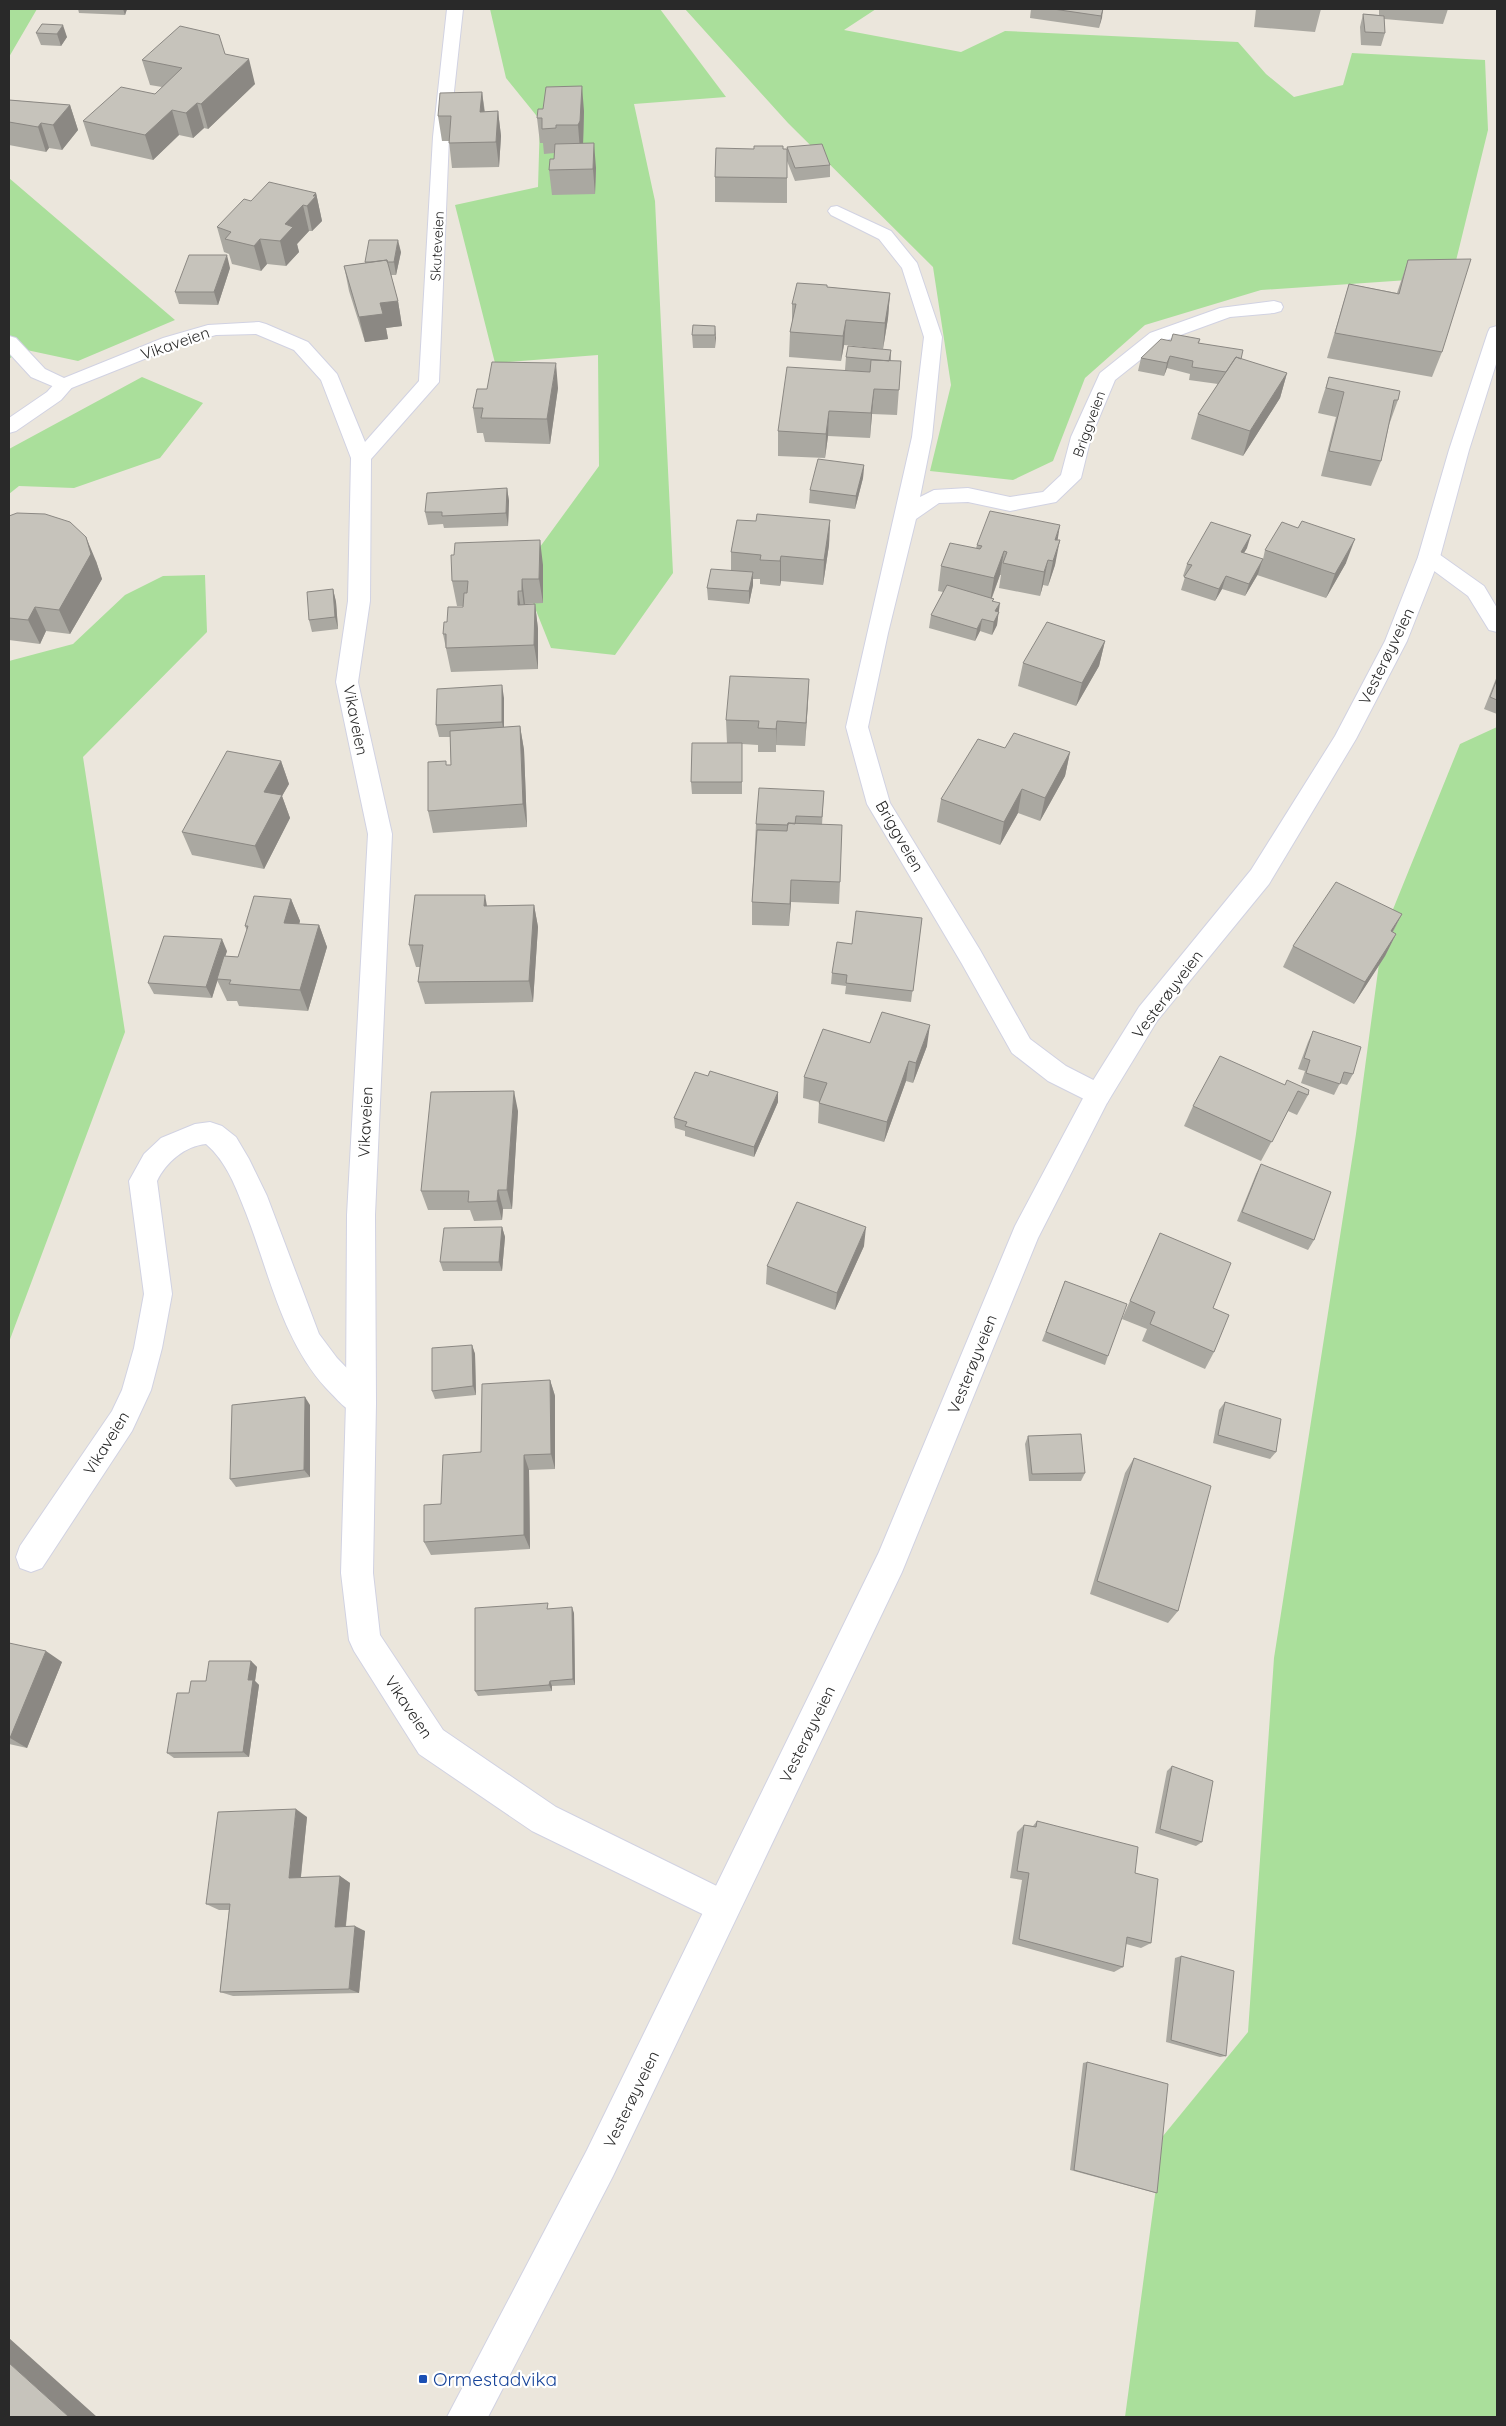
<svg xmlns="http://www.w3.org/2000/svg" width="1506" height="2426" font-family="Quicksand,sans-serif">
<rect width="100%" height="100%" fill="#ebe6dc"/>
<path fill="#aadf9b" d="M9,9H37L9,57Z
M490,9H660L726,97L634,104L655,201L673,573L615,655L551,648L521,573L599,466L598,355L495,363L455,205L538,187L540,120L506,78Z
M685,9H876L844,30L961,52L1005,31L1238,42L1266,74L1294,97L1343,85L1352,53L1485,60L1488,130L1452,277L1261,290L1145,325L1085,378L1053,461L1013,480L930,471L951,385L933,267L788,123Z
M9,178L175,320L78,361L22,349L9,359Z
M142,377L203,403L160,458L74,488L19,486L9,494V449Z
M205,575L207,632L83,757L125,1032L9,1342V661L73,644L125,595L163,576Z
M1497,727V2417H1125L1163,2136L1248,2032L1274,1658L1356,1134L1383,934L1460,744Z"/>
<g fill="none" stroke-linecap="round" stroke-linejoin="round">
<g stroke="#d1d2e2" stroke-width="2">
<path id="service" d="M64,379L71,381L74,385L61,400L16,431L9,433V418L47,392L57,381Z
M1429,550L1436,552L1484,586L1497,608V632L1489,630L1468,596L1422,562L1418,557L1422,552Z
M210,1122L222,1126L236,1137L249,1159L267,1196L319,1334L337,1358L371,1393L376,1403L371,1413L361,1417C346,1411 337,1399 326,1388C282,1340 269,1272 246,1213C236,1188 227,1162 206,1144C185,1146 166,1162 157,1181L172,1294L162,1348L151,1390L132,1431L42,1568L31,1572L20,1568L16,1557L20,1546L112,1411L122,1390L134,1348L144,1294L129,1181L144,1154L161,1138L195,1124Z"/>
</g>
<g stroke="#d1d2e2" stroke-width="2">
<path id="minor" d="M447,9H463L449,137L439,382L371,459L370,601L358,682L392,834L375,1215L376,1403L373,1573L380,1635L443,1730L556,1807L735,1895L740,1907L735,1919L723,1924L532,1831L419,1754L354,1651L349,1640L341,1573L346,1403L347,1215L368,834L336,682L348,601L351,458L321,380L294,350L256,334L216,335L177,346L64,391L31,377L9,353V336L16,338L45,369L64,378L163,338L208,325L259,322L266,324L308,342L337,374L365,442L419,381L433,137Z
M837,206L891,231L917,263L942,337L932,437L920,497L934,490L968,488L1010,497L1043,492L1061,475L1071,437L1100,373L1150,333L1220,308L1274,301L1281,303L1283,307L1281,311L1274,313L1230,317L1164,341L1115,380L1091,437L1081,478L1056,502L1010,511L968,502L939,503L916,519L888,633L868,727L890,803L980,950L1030,1039L1066,1066L1107,1087L1111,1095L1107,1103L1098,1106L1048,1081L1012,1053L962,964L867,804L846,727L912,437L924,337L902,268L879,239L831,215L828,211L831,207Z"/>
</g>
<g stroke="#d1d2e2" stroke-width="2">
<path id="secondary" d="M1497,326V361L1469,450L1440,557L1407,641L1356,739L1269,884L1157,1021L1107,1103L1038,1238L902,1572L613,2176L488,2417H447L587,2150L879,1552L1015,1226L1089,1087L1139,1007L1251,870L1335,736L1385,641L1418,557L1449,450L1488,332L1490,328Z"/>
</g>
<use href="#service" fill="#fff" fill-rule="evenodd"/>
<use href="#minor" fill="#fff" fill-rule="evenodd"/>
<use href="#secondary" fill="#fff" fill-rule="evenodd"/>
</g>
<path fill="#aaa8a1" d="M78,9H127L125,15L79,13Z
M1031,9H1103L1099,28L1030,18Z
M1256,9H1321L1315,32L1254,27Z
M1379,9H1448L1443,24L1384,19L1385,33L1381,46L1361,45L1360,27L1363,14L1379,15Z
M42,24L67,37L61,46L41,45L36,33Z
M225,54L255,84L208,129L204,128L193,138L179,135L153,160L91,146L83,121L155,94L162,87L150,85L142,60Z
M482,92L485,112L498,111L501,136L499,167L452,168L449,141H442L438,116Z
M9,100L70,105L78,130L62,150L49,148L46,152L9,145Z
M584,111L583,143L596,168L595,194L552,195L549,170L554,159V153L544,154L543,143H540L537,118Z
M787,147L830,165V177L795,181L787,161V203L715,202V177L754,149H787Z
M316,193L322,221L312,231H309L297,244L299,252L286,266L267,264L261,271L232,264L229,254L224,252L217,227L251,201Z
M401,252L396,275H391L398,301L402,326L386,328L388,339L365,342L349,291L344,266L365,263V262Z
M1408,260L1442,352L1432,377L1327,358L1349,284L1397,293Z
M230,268L218,305L179,304L175,292Z
M827,287L890,293L888,318L883,349L844,345L841,361L789,357L790,332L792,323V304Z
M715,326V348H693L692,335Z
M1200,339L1199,343L1241,359L1287,373L1280,398L1243,456L1191,439L1198,414L1218,384L1189,380L1190,374L1167,368L1164,376L1138,371L1141,358L1171,341Z
M891,350V361H901L897,415L872,414L870,438L828,436L825,458L778,456V431L863,372L845,370L846,357Z
M1329,377L1398,400L1389,425L1381,461L1371,486L1321,476L1336,417L1318,413L1321,402Z
M558,388L550,444L485,442L483,433H477L473,408L487,389Z
M864,465L863,478L855,509L809,503L810,490Z
M507,488L509,501L508,526L444,528L443,524L428,525L425,512Z
M9,516L96,561L102,579L70,634L46,631L40,644L9,640Z
M830,520L829,545L823,585L781,581L780,586L760,584V579H753V585L749,604L708,600L707,588L731,570V552L756,521Z
M1058,540L1055,565L1048,586L1043,585L1040,596L999,588L1001,575H1000L992,598L994,599L993,601L998,612L997,625L992,635L980,631L975,641L929,628L931,615L943,592L938,591L941,566L976,548L977,545Z
M1247,548L1244,553L1263,559L1265,550L1346,563L1326,598L1257,575L1258,574L1245,596L1222,589L1215,601L1181,590L1185,577L1183,576L1187,564Z
M543,565V603L525,604V605L535,604L538,629V669L451,672L443,634L447,622L463,607V606H457L452,581Z
M333,589L336,602L338,629L312,632L309,620Z
M1105,641L1099,666L1076,706L1018,686L1023,663Z
M1497,676V714L1484,709Z
M809,679L805,746L776,745V752H758V745L742,744V794H692L691,782L727,743L726,720Z
M504,698V727L520,726L524,750L527,827L433,833L428,811L447,765H451L450,737H439L436,725Z
M1005,748L1070,752L1065,776L1040,821L1018,813L1000,845L937,822L941,799Z
M281,761L289,784L282,796L290,818L264,869L192,855L182,832Z
M824,791L822,825L840,882L839,904L791,902L789,926L752,925V902L756,824Z
M291,899L300,921L299,924L319,925L327,947L308,1011L239,1006L237,1001H227L217,980L212,998L154,994L148,983L227,951L225,956L238,957L247,931L245,926Z
M534,905L538,927L533,1002L425,1004L418,982L420,967H416L409,945L487,906Z
M1402,914L1393,932L1396,934L1385,956L1354,1004L1283,967L1293,946Z
M922,918L911,1002L845,994L846,986L831,984L832,973L852,944Z
M1313,1031L1353,1074L1347,1085L1340,1083L1334,1095L1301,1083L1305,1071L1298,1069L1308,1042Z
M870,1043L927,1046L913,1083L906,1081L884,1142L818,1123L819,1102L803,1098L804,1077Z
M1285,1085L1308,1095L1297,1115L1288,1111L1261,1161L1184,1126L1193,1106Z
M778,1102L754,1157L685,1136V1131L675,1128L674,1118Z
M518,1111L512,1209H503L502,1220L474,1221L470,1210H428L421,1191Z
M1261,1164L1314,1240L1308,1250L1237,1221L1256,1174Z
M502,1227L505,1237L502,1271H443L440,1262Z
M1160,1233L1213,1308L1214,1352L1205,1369L1142,1341L1147,1329L1122,1319Z
M864,1246L835,1310L766,1284L767,1266Z
M1065,1281L1108,1356L1105,1365L1042,1341Z
M472,1345L475,1354L476,1395L435,1399L432,1391Z
M550,1380L555,1396V1469L529,1470L530,1549L431,1555L424,1542L441,1504L481,1452Z
M1225,1402L1276,1452L1270,1459L1213,1443L1219,1410Z
M310,1405V1477L236,1487L230,1479Z
M1028,1436L1085,1473L1081,1481H1029L1025,1444Z
M1134,1458L1178,1611L1168,1623L1090,1594L1125,1473Z
M574,1613L575,1685L552,1686V1691L478,1696L475,1691Z
M9,1643L62,1662L27,1748L9,1744Z
M251,1661L257,1667L255,1681L259,1685L249,1757L174,1758L167,1753L206,1681Z
M1172,1766L1202,1842L1196,1846L1155,1833L1167,1771Z
M307,1817L301,1877L340,1876L350,1883L346,1926L365,1931L359,1993L233,1996L220,1992L229,1910H219L206,1904Z
M1037,1821L1135,1873L1151,1943L1141,1948L1126,1944L1123,1967L1114,1972L1012,1944L1022,1880L1010,1878L1017,1832L1024,1825L1033,1826Z
M1181,1956L1226,2056L1220,2057L1166,2042L1175,1958Z
M1087,2062L1157,2193L1152,2192L1070,2170L1083,2063Z"/>
<path fill="#8b8883" d="M123,9H127L125,15Z
M1103,9L1102,18L1099,28L1101,16Z
M63,25L67,37L61,46L57,34Z
M249,59L255,84L208,129L201,104Z
M582,86L584,111L583,146L580,150L578,125Z
M482,92L485,117L480,112Z
M197,103L204,128L193,138L186,113Z
M70,105L78,130L62,150L53,125Z
M172,110L179,135L153,160L145,135Z
M498,111L501,136L499,167L496,142Z
M41,123L49,148L46,152L38,127Z
M594,143L596,168L595,194L593,169Z
M316,193L322,221L312,231L307,206Z
M303,205L309,231L297,244L299,252L286,266L280,241L285,224Z
M260,239L267,264L261,271L254,246Z
M398,240L401,252L396,275L394,262Z
M227,255L230,268L218,305L214,292Z
M890,293L888,318L883,349L885,323Z
M398,301L402,326L386,328L388,339L365,342L359,317L380,303Z
M846,320L844,345L841,361L843,336Z
M715,326L716,338L715,348Z
M1170,356L1167,368L1164,376L1167,363Z
M556,363L558,388L550,444L547,419Z
M1287,373L1280,398L1243,456L1250,431Z
M874,389L872,414L870,438L871,413Z
M829,411L828,436L825,458L826,434Z
M864,465L863,478L855,509L856,496Z
M507,488L509,501L508,526L506,513Z
M830,520L829,545L823,585L824,560Z
M1060,525L1056,550L1055,540Z
M1251,535L1247,548L1237,564L1241,552Z
M86,537L96,561L102,579L70,634L59,610Z
M1355,539L1346,563L1326,598L1335,574Z
M540,540L543,565V603L539,579Z
M1060,540L1055,565L1048,586L1053,561Z
M1004,551L1000,575L990,602L994,578Z
M781,556V581L780,586V561Z
M1048,560L1043,585L1040,596L1044,572Z
M1262,561L1258,574L1245,596L1249,584Z
M753,572V585L749,604V591Z
M1226,576L1222,589L1215,601L1219,589Z
M522,579L525,604V615L522,591Z
M333,589L336,602L338,629L335,617Z
M518,591L522,615L518,605Z
M1000,603L997,625L992,635L995,611Z
M535,604L538,629V669L534,645Z
M35,607L46,631L40,644L28,620Z
M982,619L980,631L975,641L977,629Z
M1105,641L1099,666L1076,706L1082,683Z
M809,679L808,703L805,746L806,723Z
M502,685L504,698V734L502,722Z
M777,721L776,745V752V729Z
M520,726L524,750L527,827L523,804Z
M1070,752L1065,776L1040,821L1045,798Z
M281,761L289,784L282,796L290,818L264,869L255,846L264,792Z
M1022,789L1018,813L1000,845L1004,822Z
M791,880V902L789,926L790,904Z
M485,895L489,917L484,906Z
M291,899L300,921L293,945L284,923Z
M534,905L538,927L533,1002L529,981Z
M1402,914L1390,936L1391,931Z
M319,925L327,947L308,1011L300,990Z
M1396,934L1385,956L1354,1004L1365,982Z
M222,939L227,951L212,998L206,987Z
M930,1025L927,1046L913,1083L916,1063Z
M909,1061L906,1081L884,1142L887,1122Z
M514,1091L518,1111L512,1209L507,1190Z
M778,1092V1102L754,1157V1147Z
M498,1190L503,1209L502,1220L497,1201Z
M502,1227L505,1237L502,1271L499,1262Z
M866,1227L864,1246L835,1310L837,1293Z
M472,1345L475,1354L476,1395L473,1386Z
M550,1380L555,1396V1469L551,1454Z
M305,1397L310,1405V1477L304,1470Z
M524,1455L529,1470L530,1549L524,1535Z
M572,1607L574,1613L575,1685L573,1679Z
M46,1651L62,1662L27,1748L10,1738Z
M251,1661L257,1667L255,1681L259,1685L249,1757L243,1752L248,1680Z
M550,1681L552,1686V1691L549,1685Z
M296,1809L307,1817L300,1884L289,1878Z
M340,1876L350,1883L345,1932L335,1927Z
M355,1926L365,1931L359,1993L349,1989Z
M9,2338L97,2417H69L9,2363Z"/>
<path fill="#c6c3bb" stroke="#8b8883" d="M1053,9H1103L1101,16Z
M1363,14L1384,16L1385,33L1365,32Z
M42,24L63,25L57,34L36,33Z
M180,26L219,35L225,54L249,59L201,104L197,103L186,113L172,110L145,135L83,121L121,87L155,94L182,68L142,60Z
M582,86L580,121L578,125H556V128L542,129V118H537L538,109H543L546,87Z
M482,92L480,112L498,111L496,142L449,143L451,116H438L440,93Z
M9,100L70,105L53,125L41,123L38,127L9,122Z
M594,143L593,169L549,170L550,159H554L555,144Z
M822,144L830,165L795,168L787,147Z
M754,146H783V149H787V178L715,177L716,148L754,149Z
M269,182L316,193L313,196H316L307,206L303,205L285,224L293,227L280,241L260,239L254,246L225,239L231,232L217,227L244,199L251,201Z
M369,240H398L394,262H387V260L371,262H365Z
M189,255H227L214,292H175Z
M1471,259L1442,352L1335,333L1349,284L1399,294L1408,260Z
M387,260L398,301L380,303L383,314L359,317L344,266Z
M797,283L827,285V287L890,293L885,323L846,320L843,336L790,332L796,304H792Z
M693,325L715,326V335H692Z
M1173,334L1200,339L1198,343L1243,350L1241,359L1236,357L1226,372L1192,367L1193,361L1170,356L1167,363L1141,358L1161,339L1171,341Z
M848,346L891,350L889,361L846,357Z
M1236,357L1287,373L1250,431L1198,414Z
M871,360L901,361L899,390L874,389L871,413L829,411L826,434L778,431L787,367L870,372Z
M492,362L556,363L547,419L481,418L483,408H473L477,389H487Z
M1329,377L1400,391L1398,400H1394L1381,461L1329,451L1344,392L1326,388Z
M818,459L864,465L856,496L810,490Z
M507,488L506,513L442,516V512H425L427,493Z
M990,511L1060,525L1055,540H1060L1053,561L1048,560L1044,572L1003,563L1007,552L1004,551L994,578L941,566L950,543L980,549L982,546L977,545Z
M17,513L45,514L70,522L86,537L91,554L59,610L35,607L28,620L9,618V516Z
M757,514L830,520L824,560L781,556L780,561L760,560L761,555L731,552L737,520L756,521Z
M1302,521L1355,539L1335,574L1265,550L1282,522L1298,528Z
M1211,522L1251,535L1241,552L1263,559L1249,584L1226,576L1219,589L1184,577L1192,565L1187,564Z
M540,540L539,579H522V591H518V605L535,604L534,645L446,648V634H443L444,622H447L448,607H463L464,593H467L468,581H452L451,555H454L455,543Z
M711,569L753,572L749,591L707,588Z
M947,585L994,599L992,601L1000,603L995,611L999,612L994,622L982,619L977,629L931,615Z
M333,589L335,617L309,620L307,592Z
M1047,622L1105,641L1082,683L1023,663Z
M730,676L809,679L806,723L777,721L776,729L758,728L759,721L726,720Z
M1497,679V700L1490,697Z
M502,685V722L436,725L437,689Z
M520,726L523,804L428,811V762L446,761V765H451L450,731Z
M1014,733L1070,752L1045,798L1022,789L1004,822L941,799L978,739L1005,748Z
M692,743H742V782H691Z
M227,751L281,761L264,792L282,795L255,846L182,832Z
M759,788L824,791L822,817L796,816L795,824L788,823V825L756,824Z
M788,823L842,825L840,882L791,880L790,904L752,902L757,830L787,831Z
M1336,882L1402,914L1391,931L1396,934L1365,982L1293,946Z
M415,895H485L484,906L534,905L529,981L418,982L423,945H409Z
M254,896L291,899L284,923L319,925L300,990L229,984L231,980L217,979L224,956L238,957L248,926H245Z
M856,911L922,918L913,991L846,983L847,975L832,973L837,942L852,944Z
M164,936L222,939L206,987L148,983Z
M882,1012L930,1025L916,1063L909,1061L887,1122L819,1103L827,1083L804,1077L823,1029L870,1043Z
M1313,1031L1361,1047L1353,1074L1344,1072L1340,1084L1306,1073L1310,1060L1304,1058Z
M1220,1056L1285,1085L1287,1080L1309,1090L1308,1095L1298,1091L1272,1142L1193,1106Z
M710,1071L778,1092L754,1147L685,1126L687,1122L674,1118L695,1072L708,1076Z
M514,1091L507,1190H498L497,1201L468,1202L469,1191H421L431,1092Z
M1261,1164L1331,1192L1314,1240L1242,1212Z
M797,1202L866,1227L837,1293L767,1266Z
M502,1227L499,1262H440L444,1228Z
M1160,1233L1231,1263L1213,1308L1229,1315L1214,1352L1150,1324L1155,1312L1130,1301Z
M1065,1281L1127,1304L1108,1356L1046,1332Z
M472,1345L473,1386L432,1391V1348Z
M550,1380L551,1454L524,1455V1535L424,1542V1505L441,1504L443,1455L481,1452L482,1384Z
M305,1397L304,1470L230,1479L232,1405Z
M1225,1402L1281,1419L1276,1452L1218,1435Z
M1081,1434L1085,1473L1032,1474L1028,1436Z
M1134,1458L1211,1486L1178,1611L1097,1581Z
M548,1603L547,1609L572,1607L573,1679L550,1681L549,1685L475,1691V1608Z
M9,1643L46,1651L10,1738H9Z
M209,1661H251L248,1680H253L243,1752L167,1753L177,1693H189L191,1681H206Z
M1172,1766L1213,1781L1202,1842L1160,1829Z
M296,1809L289,1878L340,1876L335,1927L355,1926L349,1989L220,1992L230,1904H206L218,1812Z
M1037,1821L1138,1847L1135,1873L1158,1879L1151,1943L1127,1937L1123,1967L1019,1939L1029,1873L1017,1871L1024,1825L1036,1827Z
M1181,1956L1234,1971L1226,2056L1171,2040Z
M1087,2062L1168,2084L1157,2193L1074,2170Z
M9,2363L69,2417H9Z"/>
<rect fill="#1a4fb4" stroke="#fff" stroke-width="2" x="418" y="2374" width="10" height="10" rx="2.5"/>
<g text-anchor="middle" stroke-width="4.5" stroke-linejoin="round" paint-order="stroke">
<g font-size="14" fill="#292929" stroke="#fff">
<text transform="translate(437 246) rotate(-87)" y="5">Skuteveien</text>
<text transform="translate(1089 424) rotate(-70)" y="5">Briggveien</text>
</g>
<g font-size="16" fill="#292929" stroke="#fff">
<text transform="translate(175 343) rotate(-19)" y="6">Vikaveien</text>
<text transform="translate(1386 656) rotate(-64)" y="6">Vesterøyveien</text>
<text transform="translate(356 720) rotate(79)" y="6">Vikaveien</text>
<text transform="translate(900 836) rotate(60)" y="6">Briggveien</text>
<text transform="translate(1167 994) rotate(-53)" y="6">Vesterøyveien</text>
<text transform="translate(365 1122) rotate(-87)" y="6">Vikaveien</text>
<text transform="translate(972 1364) rotate(-68)" y="6">Vesterøyveien</text>
<text transform="translate(106 1443) rotate(-58)" y="6">Vikaveien</text>
<text transform="translate(409 1707) rotate(56)" y="6">Vikaveien</text>
<text transform="translate(807 1734) rotate(-64)" y="6">Vesterøyveien</text>
<text transform="translate(631 2099) rotate(-64)" y="6">Vesterøyveien</text>
</g>
<g font-size="19" fill="#164399" stroke="#fff" text-anchor="start">
<text x="433" y="2386">Ormestadvika</text>
</g>
</g>
<rect width="1506" height="2426" fill="none" stroke="#292929" stroke-width="20"/>
</svg>
